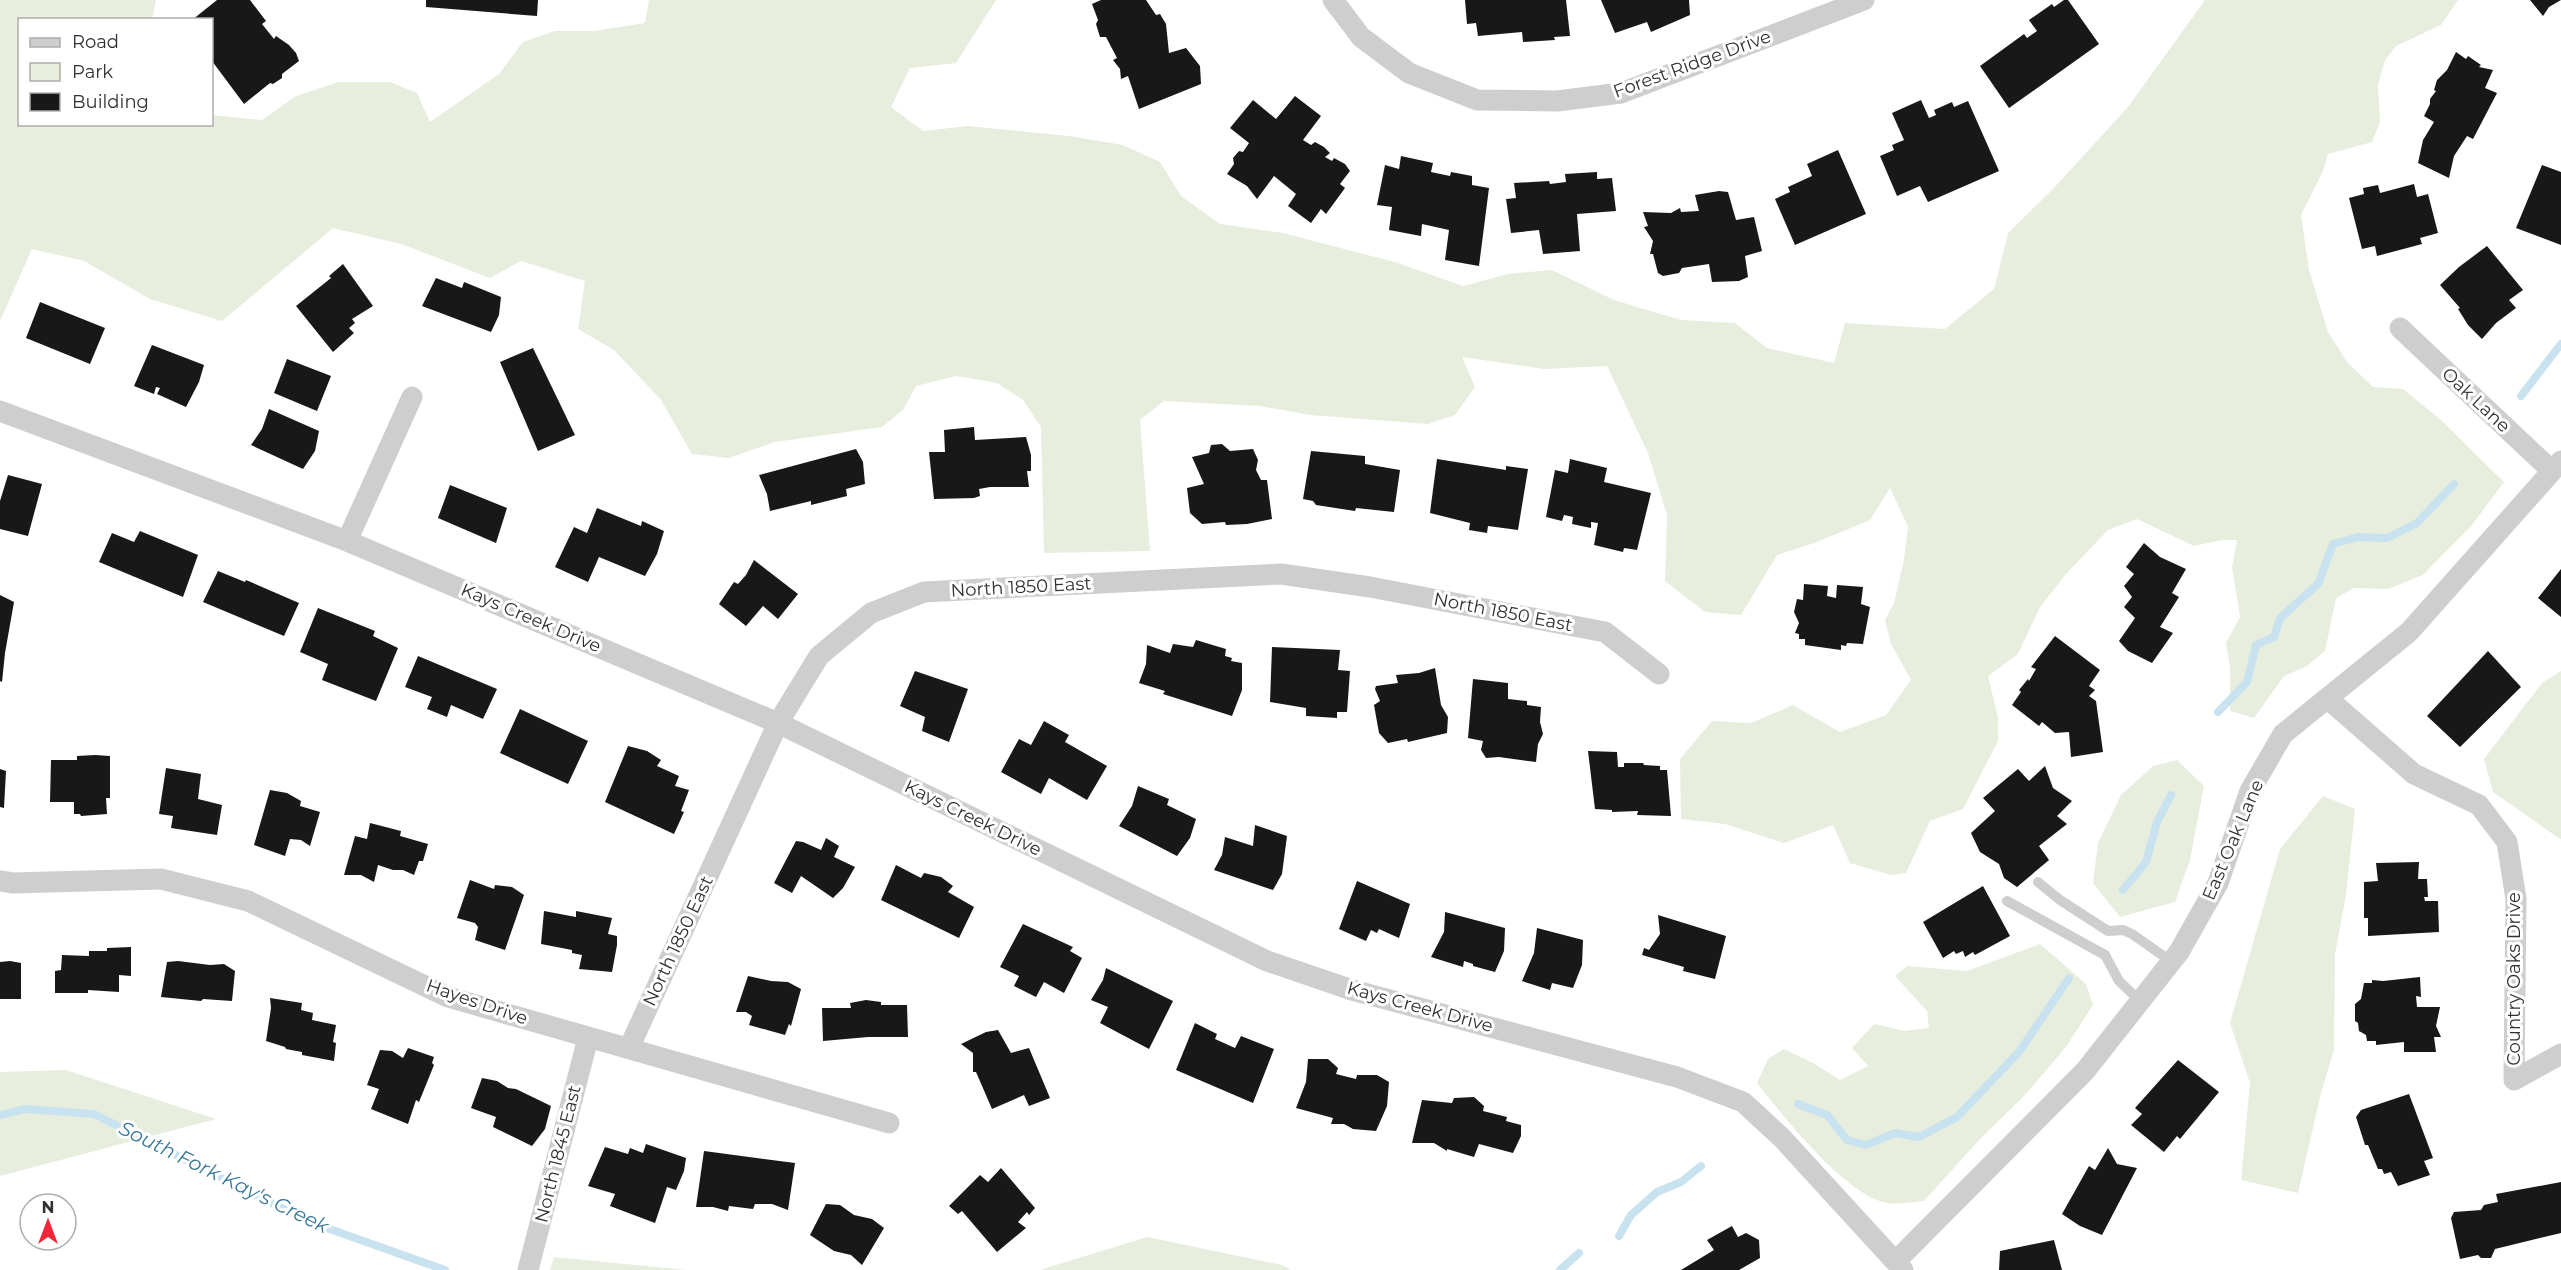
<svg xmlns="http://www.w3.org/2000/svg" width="2561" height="1270" font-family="Montserrat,sans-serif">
<rect width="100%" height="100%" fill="#fff"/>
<path fill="#e7eede" d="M0,0H156L152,19L20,20V124H212V115L262,120L296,96L339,82H390L417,93L430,122L499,74L523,42L555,31H594L645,23L649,0H996L956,63L910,68L891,107L923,131L968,126L1069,136L1123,145L1160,162L1181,196L1220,224L1283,233L1398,263L1463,286L1508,274L1552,270L1614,300L1681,320L1735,323L1767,348L1834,363L1845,323L1945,329L1994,289L2008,233L2052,190L2128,107L2205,0H2458L2441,25L2396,46L2385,60L2378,85L2380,122L2372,142L2328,154L2323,171L2301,215L2309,270L2328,332L2347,362L2373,387L2403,389L2442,421L2504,482L2472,525L2423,575L2388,589L2354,588L2336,598L2325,651L2307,666L2284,676L2254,718L2230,711V667L2226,643L2240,617L2232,567L2237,540H2222L2194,546L2137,519L2108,530L2067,573L2040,607L2018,654L1988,676L1998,718V741L1963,809L1930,821L1906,873L1891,875L1850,863L1833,825L1784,843L1725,824L1681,819L1680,759L1712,721L1751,723L1793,705L1840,732L1886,715L1911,680L1891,644L1885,620L1894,603L1904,560L1908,527L1890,488L1870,520L1817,542L1777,555L1741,615L1705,612L1665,581L1667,515L1648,453L1607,366L1544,369L1462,357L1475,387L1455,415L1428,424L1310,415L1260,406L1164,401L1140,420L1150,551L1044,553L1041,427L1023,400L997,383L956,376L916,386L903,410L882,427L775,442L729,458L692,454L661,400L614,350L578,329L585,281L521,261L490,278L401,244L333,228L222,321L150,299L84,261L32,249L0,321Z
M2561,671V839H2560L2493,792L2484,759L2542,683Z
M2177,760L2204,786L2190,860L2175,902L2120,917L2093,883L2098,843L2121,795L2153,766Z
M2323,796L2355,809L2346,895L2335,954L2334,1050L2321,1093L2298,1193L2241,1180L2250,1083L2230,1023L2280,849Z
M2040,944L2086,984L2093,1005L2066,1047L2024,1096L1980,1139L1924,1201C1912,1202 1899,1205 1887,1203C1847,1197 1782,1115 1757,1083L1768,1059L1784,1049L1813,1063L1840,1080L1868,1066L1852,1048L1874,1024L1904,1031L1929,1028L1927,1011L1895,976L1907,966L1967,971Z
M66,1070L216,1119L0,1176V1072Z
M1147,1237L1282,1265L1291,1270H1040Z
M554,1257L687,1270H550Z"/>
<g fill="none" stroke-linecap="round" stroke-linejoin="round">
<path stroke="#c9e2ef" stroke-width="8" d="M2521,396L2561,344
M2218,712L2247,682L2256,645L2274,637L2280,618L2318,584L2333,544L2358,537L2387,538L2417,523L2454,484
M2123,890L2146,862L2157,822L2171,795
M1798,1104L1827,1115L1847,1140L1866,1145L1895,1133L1919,1137L1957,1117L2019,1052L2069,978
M0,1115L25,1109L94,1114L310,1222L445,1270
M1619,1236L1631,1215L1657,1192L1681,1182L1701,1166
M1560,1270L1579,1253"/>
</g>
<path fill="#181818" d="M217,0H250L266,21L262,24L274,39L276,36L289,45L296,53L299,61L282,74V78L273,84L270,83L244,104L212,61V20H192Z
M426,0H538L537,16L426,7Z
M1101,0H1146L1156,15L1160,14L1166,24L1169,53L1186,48L1200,66L1201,84L1139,109L1128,76L1121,79L1120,69L1113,60L1117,58L1106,37H1100L1096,24L1098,20L1092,4Z
M1465,0H1566L1570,36L1554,37L1555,40L1523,42L1522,32L1478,36L1476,23L1467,24Z
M1601,0H1689L1690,15L1651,32L1647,22L1615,33Z
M2064,0H2068L2099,44L2009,108L1980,66L2024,34L2027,38L2037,31L2029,20L2052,4L2054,7Z
M2530,0H2561L2549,7L2543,16Z
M2456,52L2466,59L2468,56L2481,65L2479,67L2493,70L2485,88L2497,93L2473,139L2467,136L2454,156L2449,178L2418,163L2423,140L2434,122L2424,116L2430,104V99L2436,91L2434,90L2437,80L2447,70Z
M1295,96L1321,116L1303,140L1311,145L1315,142L1324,147L1330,153L1325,157L1332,161L1334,158L1345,164L1350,171L1340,184L1345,188L1326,214L1321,209L1311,223L1288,206L1296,194L1274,176L1257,199L1247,186L1227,174L1234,164L1233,158L1239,151L1243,152L1249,143L1230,128L1253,100L1276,119Z
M1921,100L1929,118L1936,115L1934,110L1952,102L1954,107L1968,101L1999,171L1928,202L1920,186L1897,196L1880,156L1894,150L1892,145L1904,140L1892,113Z
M1838,150L1866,214L1795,245L1775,199L1790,192L1788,187L1812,176L1807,164Z
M1401,156L1433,163L1431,172L1450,176L1451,172L1472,176V185L1489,188L1479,266L1445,260L1449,230L1422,224L1421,236L1389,230L1392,207L1377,205L1385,165L1399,169Z
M2542,165L2561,172V245L2516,228Z
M1597,172V179L1612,178L1616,211L1577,214L1580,251L1543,254L1539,230L1511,233L1506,199L1516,198L1514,183L1549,181L1550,184L1566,182L1565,174Z
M2414,184L2417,197L2428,194L2438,233L2420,238L2422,244L2377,256L2375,246L2362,249L2349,198L2364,194L2363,188L2378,185L2380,193Z
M1719,191L1728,192L1736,220L1754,217L1762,251L1745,256L1748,277L1739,281L1712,282L1709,264L1682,268L1679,273L1663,276L1658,273L1653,254H1650L1653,241L1644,227L1648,226L1643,212L1671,213L1680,208L1681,212L1699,211L1695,195Z
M2487,246L2523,290L2509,300L2516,308L2496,323L2482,339L2468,325L2458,309L2460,308L2440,285L2459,267Z
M343,264L373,306L352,319L355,323L349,328L354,333L333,352L296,306L331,278L329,276Z
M436,278L462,288L464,282L501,297L499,315L491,332L422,306Z
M40,302L105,328L90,364L26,338Z
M152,345L204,365L199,382L186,407L157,394L160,388L156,387L154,394L134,386Z
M533,348L575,435L538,451L500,362Z
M287,359L331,376L317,411L274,393Z
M269,409L319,431L315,451L303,469L251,445L262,429Z
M974,427L975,440L1026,437L1031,455V471H1027L1029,487H990L979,489L980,496L974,498L934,499L929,452H945L944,430Z
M1222,444L1230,451L1253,449L1258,460L1256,470L1261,480H1267L1272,519L1247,524L1226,525L1225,522L1202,524L1190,513L1187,488L1204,484L1192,457L1209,453L1211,445Z
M856,449L863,462L865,484L846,489L847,496L811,505V501L770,511L767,494L759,475Z
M1311,451L1365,456V464L1400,470L1394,512L1356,508L1355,511L1316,505L1313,501L1303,499Z
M1437,459L1506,470V466L1528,469L1518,530L1488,526L1487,533L1469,530L1470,523L1430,513Z
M1570,459L1607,468L1604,482L1651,493L1637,550L1624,548L1623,552L1594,545L1598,523L1591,522V528L1572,524L1573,517L1564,515L1562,521L1546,517L1555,470L1568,473Z
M8,475L42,484L28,536L0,529V501Z
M450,485L507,508L496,543L438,518Z
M597,508L641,526L642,521L664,531L657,554L645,576L599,557L588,582L555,567L574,527L587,533Z
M140,531L198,555L183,597L99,562L112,533L134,542Z
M2144,543L2160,557L2186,569L2172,593L2179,597L2160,627L2173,633L2152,663L2128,651L2119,641L2135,618L2124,607L2132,597L2124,586L2134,574L2126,567Z
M754,560L798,594L778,619L763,606L746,626L719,604L734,582L738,584L746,575Z
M2561,569V617L2538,598Z
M218,571L245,582L246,580L299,603L284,636L203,602Z
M1804,584L1828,586L1827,596L1836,598L1837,585L1863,587L1861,604L1870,607L1863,644L1847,643L1846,646L1841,645V650L1805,645V639H1799V634L1795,633L1799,623L1794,612L1797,599L1803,600Z
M0,595L14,602L5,653L2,682L0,681Z
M318,608L375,631L373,636L398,648L376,701L322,680L328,664L300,652Z
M2055,636L2100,670L2089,686L2095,690L2089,696L2096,701L2103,752L2071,757L2069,732L2055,733L2042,722L2039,726L2012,705L2021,692L2019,690L2028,679L2029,681L2036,669L2031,667Z
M1196,640L1226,649L1225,656L1232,658L1231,661L1242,663V690L1232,716L1163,694L1165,691L1139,683L1146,664L1147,645L1170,653L1173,644L1193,647Z
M1272,647L1340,650L1338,670L1350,671L1347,712H1337V718L1306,716V708L1270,702Z
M2488,651L2521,687L2460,747L2427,716Z
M418,656L497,689L483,719L451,705L447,717L427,709L432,697L405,687Z
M1435,668L1441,705L1448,717L1447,733L1408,742L1407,739L1388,743L1379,733L1374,705L1380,701L1375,689L1376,686L1398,683L1396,675L1419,673Z
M915,671L968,689L949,742L922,731L925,717L900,706Z
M1473,679L1508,683V699L1527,701V705L1541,707L1540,722L1543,734L1538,744L1536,762L1499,757L1486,758L1481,750L1483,741L1468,738Z
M520,709L588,741L568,784L500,753Z
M1044,721L1069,735L1065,742L1107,766L1087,800L1049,778L1041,794L1001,772L1019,739L1031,745Z
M628,746L647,751L661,760L657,766L679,776L675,786L689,790L681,811L684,812L674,834L605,802Z
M1588,751L1617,752L1618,767H1624V763H1643L1644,765L1660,766V770H1667L1671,816L1637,815L1638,811L1612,812V810L1595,809Z
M95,755L110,756V798H106L107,814L81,816L80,814H74V802H50L51,760H77V756Z
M2045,766L2053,788L2072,801L2057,816L2067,824L2039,846L2049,860L2017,887L2004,878L1999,864L1980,852L1971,833L1995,811L1983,798L2018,769L2029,781Z
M166,768L201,774L198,799L222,805L217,835L171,828L173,816L159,814Z
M0,769L6,771L4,808L0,807Z
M1138,786L1169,799L1167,805L1196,819L1190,838L1177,856L1119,826L1132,806Z
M270,790L287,793L301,801L300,806L320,812L310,846L301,840L290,839L285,856L254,845Z
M370,823L401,831L400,836L428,844L423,861H419L414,875L403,870H393L378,865L374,882L361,875H344L355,836L367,839Z
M1255,825L1287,836L1282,874L1273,890L1214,870L1222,855L1225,837L1253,846Z
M826,838L839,846L834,857L855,867L843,888L833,898L801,876L792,893L774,883L796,841L803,842L821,850Z
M2419,862L2418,879H2427L2428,897H2424L2425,901H2438L2439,932L2368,936V918H2364V882L2378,881L2376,863Z
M896,865L921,878L924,873L941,877L953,886L948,892L974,907L959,938L881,900Z
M470,880L494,889L495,885L512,887L524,895L505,950L475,940L478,927L475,923L457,918Z
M1357,881L1410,904L1399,938L1379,929L1377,933L1371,930L1366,941L1339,929Z
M1983,886L2010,936L1975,955L1973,952L1965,957L1963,951L1956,954L1954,951L1943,958L1923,922Z
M544,911L576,917V911L612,918L608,934L617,936V945L612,972L579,969L582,955L572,953V950L541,944Z
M1445,912L1505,928L1504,951L1495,972L1473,966V964L1464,961L1463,967L1431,957L1444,932Z
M1658,915L1726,936L1715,979L1683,971L1684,967L1642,955L1644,948L1649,950L1660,934Z
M1023,924L1073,947L1070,951L1082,958L1064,993L1044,982L1036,997L1014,986L1019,976L1000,967Z
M1537,928L1583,940L1582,965L1573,988L1552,983L1550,990L1522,981L1534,953Z
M131,947V976L119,975V992L88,990V993H55V971L61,970L62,955L89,956V951H107V948Z
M10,961L21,963V999H0V962Z
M178,961L210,965L224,964L235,971L232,1001L203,999L201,1001L161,997L167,962Z
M1106,968L1173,1001L1149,1049L1100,1023L1108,1007L1091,1000L1103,980Z
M748,976L771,981L788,982L801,989L791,1026L789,1024L785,1035L749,1025L752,1016L746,1012H736Z
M2420,977L2421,997L2416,996L2417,1007H2440L2436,1026L2441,1037H2434L2436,1052H2404V1042L2376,1045V1041H2367L2366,1035L2359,1031L2358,1023L2355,1021V1004L2361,999L2364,983H2372V980L2383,981Z
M270,998L302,1003L301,1010L313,1013L312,1020L336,1025L333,1042L336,1043L334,1061L302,1055V1052L286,1049L285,1047L266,1041L271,1008Z
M866,1000L881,1002V1005H907L908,1037H868L823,1041L822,1008H851L850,1003Z
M1195,1023L1217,1034L1215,1039L1235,1048L1241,1036L1274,1049L1253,1103L1176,1070Z
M998,1030L1011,1053L1029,1048L1050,1098L1029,1106L1024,1095L992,1109L976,1072H973V1053L961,1044L986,1032Z
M408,1048L434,1057L432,1063L434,1065L419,1102L416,1100L408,1124L371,1109L379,1089L367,1085L380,1050L392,1051L403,1058Z
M1308,1059H1328L1338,1068L1336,1074L1356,1079L1357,1075H1377L1389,1082L1387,1106L1376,1131L1353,1129L1344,1124H1331L1333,1118L1296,1108L1306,1082Z
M2178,1060L2219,1092L2180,1139L2177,1136L2164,1152L2131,1125L2142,1114L2135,1108Z
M482,1078L497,1081L508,1088L516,1089L551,1106L545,1129L532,1146L493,1127L496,1117L471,1108Z
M2409,1094L2433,1158L2424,1161L2430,1175L2398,1186L2391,1172L2384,1174L2382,1169H2378L2368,1145H2365L2356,1117L2361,1110Z
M1474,1097L1484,1106L1483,1111L1507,1117L1506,1121L1521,1125V1136L1513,1153L1479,1144L1474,1157L1447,1149V1151L1434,1143H1412L1422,1100L1452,1103L1454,1098Z
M646,1144L686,1158L684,1171L676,1190L667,1187L655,1223L610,1206L615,1194L588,1186L605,1147L628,1154L630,1148L643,1153Z
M2108,1148L2117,1164L2137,1168L2102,1235L2080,1226L2062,1214L2089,1166L2095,1170Z
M704,1151L795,1163L788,1210L772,1204H755L753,1209L729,1206L728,1211L713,1207H696Z
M1001,1168L1035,1208L1029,1215L1027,1212L1018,1222L1026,1228L997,1252L962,1211L958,1214L949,1206L980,1175L988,1182Z
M2561,1182V1233L2495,1249L2491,1258H2481L2478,1255L2460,1259L2451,1218L2454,1212L2481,1210L2484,1205L2498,1202L2496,1194Z
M826,1204L840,1205L854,1215L872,1219L884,1228L862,1265L851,1255L834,1251L810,1235Z
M1732,1226L1738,1237L1746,1233L1759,1240L1760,1258L1739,1270H1681L1714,1250L1707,1240Z
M2054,1240L2062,1270H1999L2000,1251Z"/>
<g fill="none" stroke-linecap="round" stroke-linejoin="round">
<path stroke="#cecece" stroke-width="10" d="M2038,882L2060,900L2108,931L2123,930L2132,934L2172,962
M2007,901L2105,955L2119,981L2140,1001"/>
<path stroke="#cecece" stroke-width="21" d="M1333,0L1361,37L1409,73L1477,100L1557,101L1621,93L1864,0
M2400,328L2552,471
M0,411L347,541L778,723L1267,961L1352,990L1677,1077L1743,1102L1782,1138L1903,1270
M347,541L412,397
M2327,698L2414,774L2479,805L2507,842L2516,899L2514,1080L2561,1054
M0,881L13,883L161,879L248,901L448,997L889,1123
M629,1048L778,723L819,656L871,613L924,592L1281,574L1370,587L1605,632L1659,674
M1896,1261L2085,1071L2179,952L2218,883L2250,791L2283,734L2409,632L2561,461
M528,1270L588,1038"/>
</g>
<g text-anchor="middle" stroke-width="6" stroke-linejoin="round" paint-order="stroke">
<g font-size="18" fill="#313131" stroke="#fff">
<text transform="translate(1692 64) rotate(-20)" y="6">Forest Ridge Drive</text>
<text transform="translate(2476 400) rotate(43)" y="6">Oak Lane</text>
<text transform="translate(1021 587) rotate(-3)" y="6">North 1850 East</text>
<text transform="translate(1503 612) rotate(11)" y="6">North 1850 East</text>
<text transform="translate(531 618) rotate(23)" y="6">Kays Creek Drive</text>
<text transform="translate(973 818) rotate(26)" y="6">Kays Creek Drive</text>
<text transform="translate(2233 840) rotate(-67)" y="6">East Oak Lane</text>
<text transform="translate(678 941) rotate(-65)" y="6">North 1850 East</text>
<text transform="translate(2514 979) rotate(-90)" y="6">Country Oaks Drive</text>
<text transform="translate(477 1002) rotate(19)" y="6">Hayes Drive</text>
<text transform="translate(1420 1007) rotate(15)" y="6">Kays Creek Drive</text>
<text transform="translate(558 1154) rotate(-76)" y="6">North 1845 East</text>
</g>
<g font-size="20" font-style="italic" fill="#37779a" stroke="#fff">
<text transform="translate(224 1177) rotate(26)" y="7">South Fork Kay's Creek</text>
</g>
</g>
<rect x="18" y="18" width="195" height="108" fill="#ffffff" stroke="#adadad" stroke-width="1.5"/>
<rect x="30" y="38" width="30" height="9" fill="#cecece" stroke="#adadad" stroke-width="1.5"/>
<text x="72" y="48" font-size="18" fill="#313131">Road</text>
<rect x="30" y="63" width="30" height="18" fill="#e7eede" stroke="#adadad" stroke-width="1.5"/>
<text x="72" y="78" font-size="18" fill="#313131">Park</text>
<rect x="30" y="93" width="30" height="18" fill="#181818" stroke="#adadad" stroke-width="1.5"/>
<text x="72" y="108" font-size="18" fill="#313131">Building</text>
<g transform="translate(48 1222)"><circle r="28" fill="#ffffff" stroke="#adadad" stroke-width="1.5"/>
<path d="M0-4.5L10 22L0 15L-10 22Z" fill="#f4263c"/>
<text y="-9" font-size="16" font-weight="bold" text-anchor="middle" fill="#313131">N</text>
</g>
</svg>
